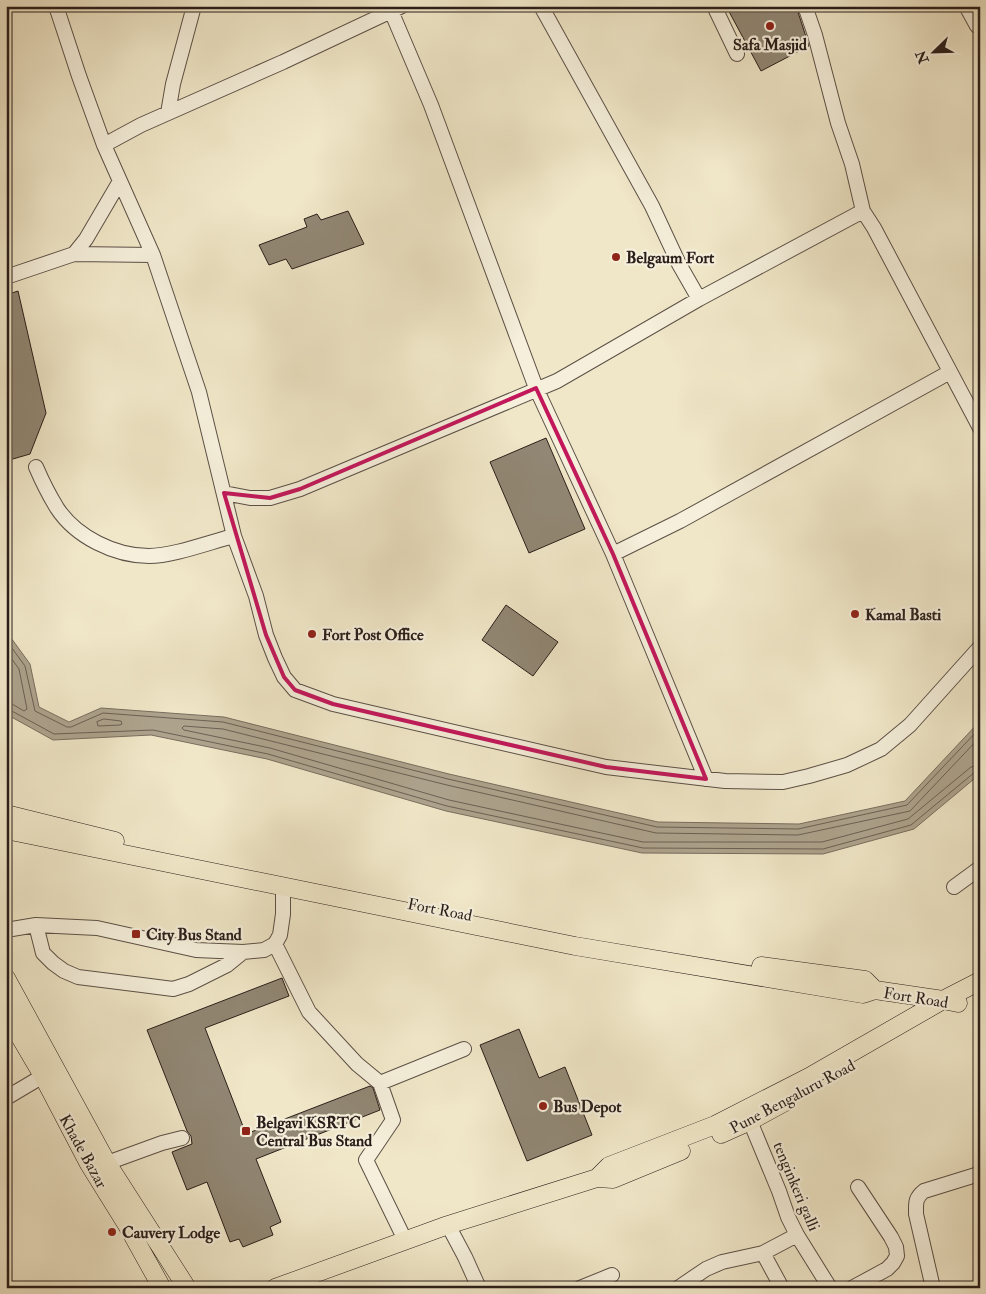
<svg xmlns="http://www.w3.org/2000/svg" width="986" height="1294" font-family="'IM FELL Double Pica',serif">
<rect width="100%" height="100%" fill="#f0e7c8"/>
<filter id="stains"><feTurbulence type="fractalNoise" baseFrequency=".004" numOctaves="4"/><feColorMatrix values="0 0 0 0 .2 0 0 0 0 .09 0 0 0 0 .02 0 0 0 .5 -.17"/></filter>
<radialGradient id="worn" r=".72"><stop offset=".6" stop-color="#630" stop-opacity="0"/><stop offset="1" stop-color="#630" stop-opacity=".3"/></radialGradient>
<path fill="#ada38d" stroke="#796e5f" d="M6,631L30,664L39,707L69,722L101,708L224,717L449,774L658,822L799,824L905,801L980,721V774L914,829L823,854L642,853L446,811L267,759L151,735L53,740L6,714Z"/>
<g fill="none" stroke-linecap="round" stroke-linejoin="round">
<path stroke="#6c6054" stroke-width="1" d="M6,640L25,666L35,711L67,727H71L103,713L223,722L448,779L657,827L798,829L907,805L980,728
M6,651L19,669L27,709L24,711L12,704L6,703
M6,710H10L54,734L153,730L268,754L447,806L643,848L823,849L911,825L975,772L980,771
M104,719L121,721L122,724L120,725L98,726L97,722Z
M980,737L910,811L798,835L656,833L447,785L223,729L184,726L182,728L184,730L270,748L449,800L643,842H822L908,819L971,767L980,765"/>
</g>
<path fill="#918774" stroke="#2a1e1a" d="M726,6H796L809,46L761,71Z
M348,211L364,244L292,269L286,259L269,265L259,245L307,227L304,219L317,214L321,220Z
M18,291L46,413L30,454L6,461V295Z
M546,438L585,529L529,553L490,462Z
M506,605L558,642L533,676L482,640Z
M282,978L289,996L205,1028L246,1134L370,1086L373,1088L380,1110L256,1159L281,1222L270,1227L273,1235L243,1247L239,1239L230,1242L207,1182L187,1190L172,1152L192,1144L191,1136L187,1131L147,1030Z
M519,1029L539,1078L565,1067L592,1135L527,1161L480,1045Z"/>
<g fill="none" stroke-linecap="round" stroke-linejoin="round">
<g stroke="#5c5046" stroke-width="16">
<path id="minor" d="M56,6L79,76L104,145L153,255L199,392L234,536L256,596L266,635L275,658L284,677L295,690L333,704L606,767L725,781L783,782L809,776L847,765L881,749L910,725L980,647
M389,6L431,105L536,388L613,554L706,779
M541,6L652,206L679,264L699,299
M714,6L737,54
M805,6L815,35L838,123L852,164L863,211L874,228L980,428
M966,6L977,26
M168,113L173,84L194,6
M104,145L141,125L283,62L402,6
M74,254L86,239L120,181
M6,277L74,254L153,255
M36,467C42,481 49,495 57,508C76,537 115,556 149,556C173,556 210,542 234,536
M224,493L250,498H270L300,489L557,381L699,299L863,211
M613,554L680,521L950,372
M954,887L980,868
M36,925L43,953L53,963L64,971L78,977L142,985L173,989L189,984L227,965L243,952
M6,930L36,925L97,928L196,950L243,952L264,950L275,944L280,935L283,914V887
M275,944L309,1012L357,1064L380,1083L393,1120L366,1160L405,1240
M380,1083L464,1049
M6,1098L43,1076
M750,1121L779,1191L788,1217L797,1235L830,1288
M107,1163L162,1143L182,1138
M448,1225L465,1257L479,1288
M763,1253L782,1288
M580,1288L612,1275
M678,1288L706,1269L722,1262L763,1253L797,1235
M852,1288L887,1269L893,1263L897,1256L896,1247L891,1237L858,1187
M933,1288L916,1214C916,1203 915,1198 924,1191L979,1174"/>
</g>
<g stroke="#2a1e1a" stroke-width="19">
<path id="major" d="M6,814L115,841
M6,830L575,946L863,994L875,990L943,1000L958,1003
M761,966L865,980L875,990
M6,978L107,1163L187,1288
M6,1013L43,1076L89,1164L127,1225L162,1288
M721,1134L750,1121L785,1102
M597,1178L613,1179L681,1151
M275,1288L448,1225L597,1178L609,1166L715,1125L809,1077L943,1000L980,981"/>
</g>
<use href="#minor" stroke="#f5efdb" stroke-width="14"/>
<use href="#major" stroke="#f0e7c8" stroke-width="18"/>
</g>
<path fill="none" stroke="#c2185b" stroke-width="4" stroke-linejoin="round" d="M536,388L613,554L706,779L606,767L333,704L295,690L284,677L266,635L224,493L270,498L300,489Z"/>
<g fill="#8f2418" stroke="#f5efdb" stroke-width="2">
<circle cx="770" cy="26" r="5"/>
<circle cx="616" cy="257" r="5"/>
<circle cx="855" cy="614" r="5"/>
<circle cx="312" cy="634" r="5"/>
<rect x="131" y="929" width="10" height="10" rx="2.5"/>
<circle cx="543" cy="1106" r="5"/>
<rect x="241" y="1126" width="10" height="10" rx="2.5"/>
<circle cx="112" cy="1232" r="5"/>
</g>
<g text-anchor="middle" stroke-width="4.5" stroke-linejoin="round" paint-order="stroke">
<g font-size="16" font-weight="bold" fill="#2a1e1a" stroke="#f5efdb" text-anchor="start">
<text x="770" y="50" text-anchor="middle">Safa Masjid</text>
<text x="626" y="263">Belgaum Fort</text>
<text x="865" y="620">Kamal Basti</text>
<text x="322" y="640">Fort Post Office</text>
<text x="146" y="940">City Bus Stand</text>
<text x="553" y="1112">Bus Depot</text>
<text x="256" y="1128">Belgavi KSRTC<tspan x="256" dy="18">Central Bus Stand</tspan></text>
<text x="122" y="1238">Cauvery Lodge</text>
</g>
<g font-size="16" fill="#2a1e1a" stroke="#f5efdb">
<text transform="translate(440 909) rotate(11)" y="6">Fort Road</text>
<text transform="translate(916 997) rotate(9)" y="6">Fort Road</text>
<text transform="translate(792 1096) rotate(-28)" y="6">Pune Bengaluru Road</text>
<text transform="translate(84 1151) rotate(61)" y="6">Khade Bazar</text>
<text transform="translate(797 1186) rotate(67)" y="6">tenginkeri galli</text>
</g>
</g>
<rect width="986" height="1294" fill="none" stroke="#f0e7c8" stroke-width="25"/>
<rect x="8" y="8" width="971" height="1279" fill="none" stroke="#2a1e1a" stroke-width="2.5"/>
<rect x="12" y="12" width="961" height="1269" fill="none" stroke="#2a1e1a"/>
<g transform="translate(934 52) rotate(247)" stroke="#f5efdb" stroke-width="4" paint-order="stroke">
<path d="M0-4L9 19L0 12L-9 19Z" fill="#2a1e1a"/>
<text y="-8" font-size="14" font-weight="bold" text-anchor="middle" fill="#2a1e1a">N</text>
</g>
<rect width="100%" height="100%" filter="url(#stains)"/>
<rect width="100%" height="100%" fill="url(#worn)"/>
</svg>
